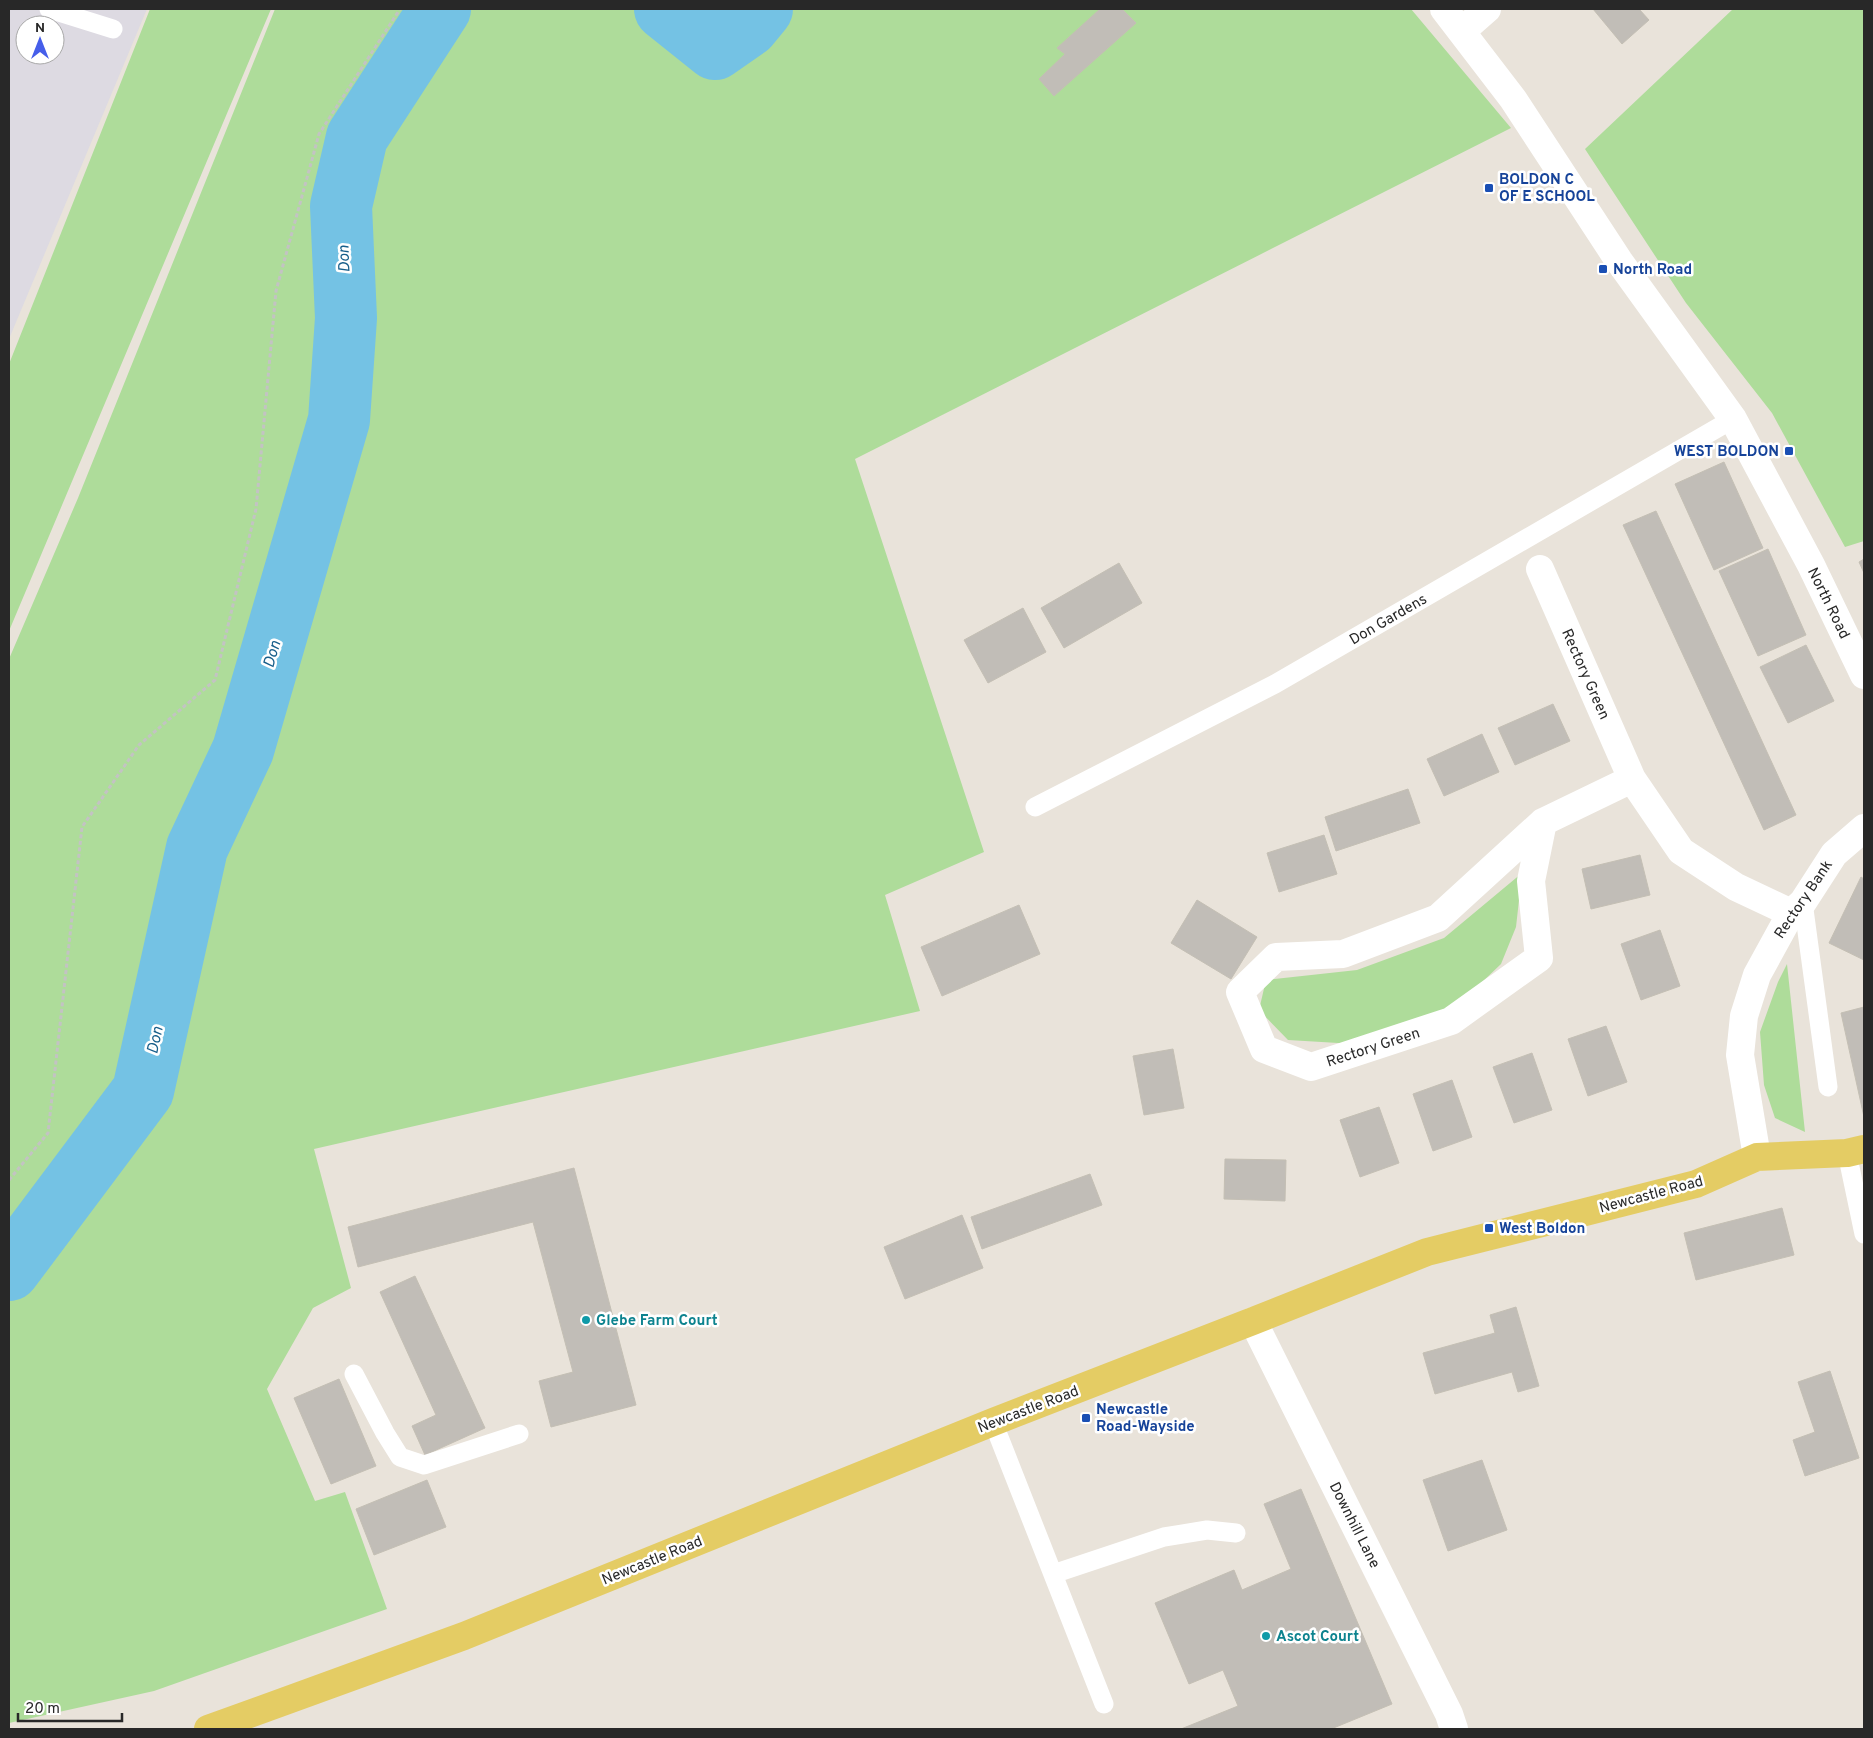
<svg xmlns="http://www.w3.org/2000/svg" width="1873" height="1738" font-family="Overpass,sans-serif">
<rect width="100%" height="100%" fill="#e9e3da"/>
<path fill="#dddae2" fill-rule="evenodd" d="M9,9H147L9,339ZM25,25H55V55H25Z"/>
<path fill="#aedc9a" d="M150,9H271L9,631V364Z
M275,9H1411L1511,128L855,459L984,852L885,895L920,1011L314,1149L351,1288L313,1308L267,1389L315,1501L345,1492L387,1609L154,1691L9,1723V659L78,498Z
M1733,9H1864V541L1845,547L1772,413L1686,303L1585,149Z
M1522,873L1516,927L1501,964L1455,1008L1355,1044L1288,1040L1259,1010L1266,980L1357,970L1444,938Z
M1787,964L1805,1132L1775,1118L1764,1085L1760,1032L1778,982Z"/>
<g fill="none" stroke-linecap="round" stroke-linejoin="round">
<path stroke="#74c2e4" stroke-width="62" d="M665,9L715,49L748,26L762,9
M9,1270L143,1091L197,848L243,750L339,420L346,318L341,206L357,137L440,9"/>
</g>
<path fill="#c1bdb7" stroke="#c4bfb4" d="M1100,9H1122L1136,23L1054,96L1039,79L1065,54L1057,48Z
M1593,9H1639L1649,20L1622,44Z
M1724,462L1763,548L1714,570L1675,484Z
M1656,511L1796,815L1764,830L1623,525Z
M1768,549L1806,635L1758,656L1719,571Z
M1864,559V573L1859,562Z
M1119,563L1142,603L1064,648L1041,608Z
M1023,608L1046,652L988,683L964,640Z
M1806,645L1834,701L1788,723L1760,667Z
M1553,704L1570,741L1515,765L1498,728Z
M1482,734L1499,772L1444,796L1427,759Z
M1408,789L1420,823L1336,851L1325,817Z
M1324,835L1337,874L1279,892L1267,853Z
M1640,855L1650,895L1591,909L1582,869Z
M1861,877L1864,879V960L1829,943Z
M1197,900L1257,937L1231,979L1171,943Z
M1019,905L1040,954L942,996L921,947Z
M1660,930L1680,986L1641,1000L1621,944Z
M1864,1007V1117L1841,1013Z
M1606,1026L1627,1082L1588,1096L1568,1039Z
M1173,1049L1184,1108L1144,1115L1133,1056Z
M1532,1053L1552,1110L1514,1123L1493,1067Z
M1452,1080L1472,1137L1433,1151L1413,1094Z
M1379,1107L1399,1163L1360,1177L1340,1120Z
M1225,1159L1286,1160L1285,1201L1224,1199Z
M574,1168L636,1405L551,1427L539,1381L573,1372L533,1222L358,1267L348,1227Z
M1090,1174L1102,1205L982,1249L971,1217Z
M1782,1208L1794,1255L1696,1280L1684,1233Z
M962,1215L983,1268L905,1299L884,1247Z
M415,1276L485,1428L425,1455L412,1426L436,1415L380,1292Z
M1516,1307L1539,1386L1518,1392L1512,1372L1435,1394L1423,1353L1495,1333L1490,1315Z
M1830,1371L1859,1458L1805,1476L1793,1440L1815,1432L1798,1382Z
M339,1379L376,1466L331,1484L294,1398Z
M1482,1460L1507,1530L1448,1551L1423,1480Z
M427,1480L446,1527L374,1555L356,1509Z
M1301,1489L1392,1704L1331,1729H1181L1238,1706L1223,1670L1189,1684L1155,1603L1234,1570L1242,1590L1291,1569L1264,1504Z"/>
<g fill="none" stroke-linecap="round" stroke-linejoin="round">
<path stroke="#c3c3c3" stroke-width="3" stroke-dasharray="4 2.5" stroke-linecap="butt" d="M9,1180L48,1133L82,827L139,745L215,680L256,509L276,291L319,134L400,9"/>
<path stroke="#fff" stroke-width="19" d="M49,9L113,29
M1035,807L1275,684L1733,419
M1803,902L1828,1087
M1847,1153L1864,1234
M354,1374L385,1433L400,1457L424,1465L519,1434
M993,1422L1104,1704
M1053,1574L1164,1537L1207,1530L1236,1533"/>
<path stroke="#fff" stroke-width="28" d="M1462,31L1487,9
M1540,569L1632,779L1681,851L1736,887L1791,913
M1543,822L1531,881L1539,958L1451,1021L1311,1067L1264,1049L1240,992L1276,957L1343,954L1438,918L1543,822L1632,779"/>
<path stroke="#fff" stroke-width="28" d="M1444,9L1513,99L1619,261L1733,419L1811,565L1864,675
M1757,1157L1740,1055L1744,1016L1757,975L1791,913L1803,902L1834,854L1864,828
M1253,1321L1449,1714L1454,1729"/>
<path stroke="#e4cc64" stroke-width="28" d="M208,1729L464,1636L993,1422L1253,1321L1427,1252L1696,1184L1757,1157L1847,1153L1864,1149"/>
</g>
<g fill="#1a4fb4" stroke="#fff" stroke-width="2">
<rect x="1484" y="183" width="10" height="10" rx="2.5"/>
<rect x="1598" y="264" width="10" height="10" rx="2.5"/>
<rect x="1784" y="446" width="10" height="10" rx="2.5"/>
<rect x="1484" y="1223" width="10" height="10" rx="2.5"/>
<rect x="1081" y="1413" width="10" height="10" rx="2.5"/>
</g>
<g fill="#0f9aa8" stroke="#fff" stroke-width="2">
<circle cx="586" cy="1320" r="5"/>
<circle cx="1266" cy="1636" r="5"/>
</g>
<g text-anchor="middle" stroke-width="5" stroke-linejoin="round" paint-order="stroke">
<g font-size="15" font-weight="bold" fill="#164399" stroke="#fff" text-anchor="start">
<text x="1499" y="184">BOLDON C<tspan x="1499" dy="17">OF E SCHOOL</tspan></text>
<text x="1613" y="274">North Road</text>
<text x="1779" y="456" text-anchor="end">WEST BOLDON</text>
<text x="1499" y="1233">West Boldon</text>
<text x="1096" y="1414">Newcastle<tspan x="1096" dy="17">Road-Wayside</tspan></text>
</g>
<g font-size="15" fill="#282828" stroke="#fff">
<text transform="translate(1829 603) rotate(64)" y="5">North Road</text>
<text transform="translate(1388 619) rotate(-30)" y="5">Don Gardens</text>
<text transform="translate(1586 674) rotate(66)" y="5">Rectory Green</text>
<text transform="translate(1803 899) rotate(-56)" y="5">Rectory Bank</text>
<text transform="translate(1373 1047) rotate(-18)" y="5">Rectory Green</text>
<text transform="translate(1651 1194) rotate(-15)" y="5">Newcastle Road</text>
<text transform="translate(1028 1409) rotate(-21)" y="5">Newcastle Road</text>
<text transform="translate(1355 1525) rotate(63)" y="5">Downhill Lane</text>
<text transform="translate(652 1560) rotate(-22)" y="5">Newcastle Road</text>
</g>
<g font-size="15" font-weight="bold" fill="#0d838f" stroke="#fff" text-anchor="start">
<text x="596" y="1325">Glebe Farm Court</text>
<text x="1276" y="1641">Ascot Court</text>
</g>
<g font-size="16" font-style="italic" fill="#185f8b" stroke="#fff">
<text transform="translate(343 259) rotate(-92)" y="6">Don</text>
<text transform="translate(271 654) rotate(-74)" y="6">Don</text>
<text transform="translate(154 1040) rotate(-78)" y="6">Don</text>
</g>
</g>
<rect width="1873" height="1738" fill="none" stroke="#282828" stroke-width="20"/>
<g transform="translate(40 40)"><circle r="24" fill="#ffffff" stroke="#a9a9a9"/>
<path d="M0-4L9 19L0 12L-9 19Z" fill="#465eea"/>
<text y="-8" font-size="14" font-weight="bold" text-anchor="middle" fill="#282828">N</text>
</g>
<path d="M18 1713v8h104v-8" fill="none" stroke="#282828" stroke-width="2.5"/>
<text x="25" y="1713" font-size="15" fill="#282828" stroke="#ffffff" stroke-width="4" paint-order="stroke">20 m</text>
</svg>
